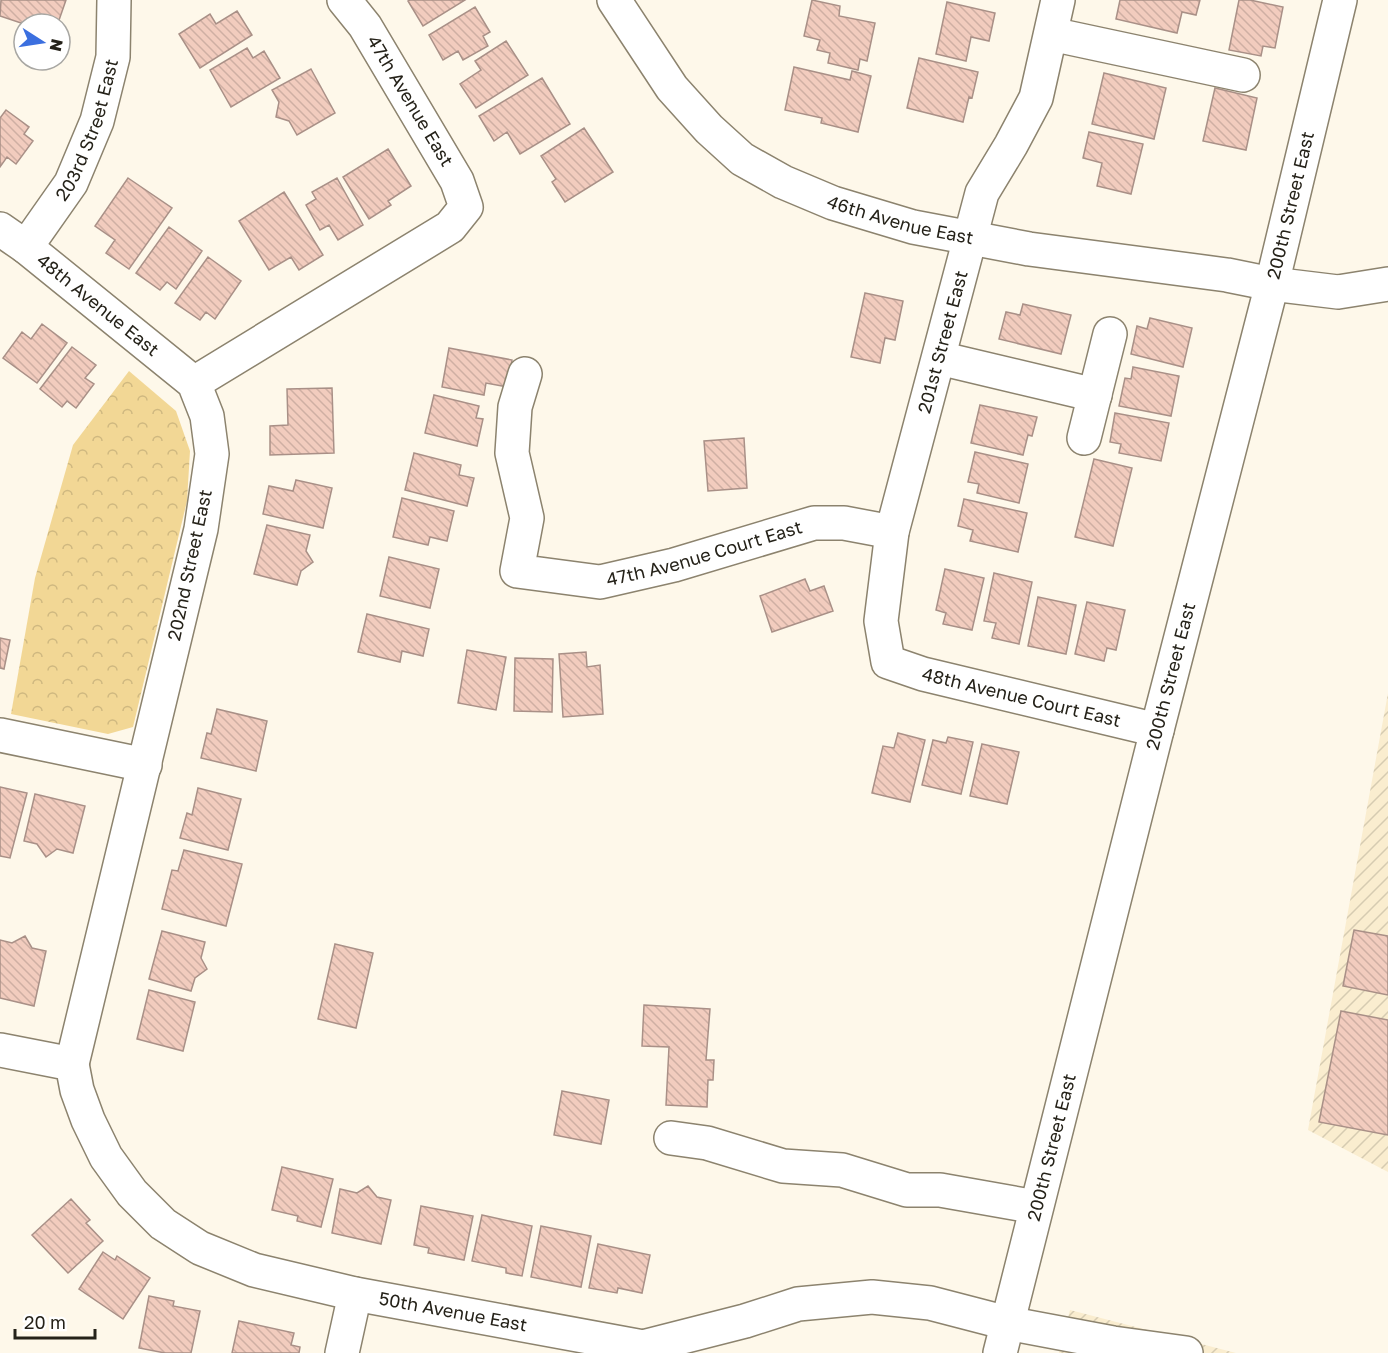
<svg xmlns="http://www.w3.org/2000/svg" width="1388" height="1353" font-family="'Golos Text',sans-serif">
<defs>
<pattern id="industrial-furrows" width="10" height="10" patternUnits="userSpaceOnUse" patternTransform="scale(1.5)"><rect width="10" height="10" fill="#faedcf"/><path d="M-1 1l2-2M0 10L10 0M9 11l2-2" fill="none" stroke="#d6cbb1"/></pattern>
<pattern id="forest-crowns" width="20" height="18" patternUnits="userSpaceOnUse" patternTransform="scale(1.5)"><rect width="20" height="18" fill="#f2d795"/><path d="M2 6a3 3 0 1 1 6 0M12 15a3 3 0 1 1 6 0" fill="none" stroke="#cfb880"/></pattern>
<pattern id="building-back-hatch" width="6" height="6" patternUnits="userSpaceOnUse" patternTransform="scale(1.5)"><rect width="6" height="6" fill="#f2ccbe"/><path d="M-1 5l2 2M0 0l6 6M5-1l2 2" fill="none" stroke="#cfafa3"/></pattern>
</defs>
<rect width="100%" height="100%" fill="#fef8ea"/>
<path fill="url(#industrial-furrows)" d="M1388,693V1172L1308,1130Z
M1070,1310L1236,1353H1059Z"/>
<path fill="url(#forest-crowns)" d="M129,371L176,411L190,451L187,501L133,727L108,734L11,714L35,578L73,445Z"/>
<path fill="url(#building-back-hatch)" stroke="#a99087" stroke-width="1.5" d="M1,0H66L58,23L35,16L32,24H24L0,16Z
M410,0H465L423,26L408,1Z
M812,0L840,6L839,16L875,23L867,61L860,59L858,70L828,63L830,53L817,50L820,40L804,36Z
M1120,0H1200L1196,15L1182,12L1177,33L1116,19Z
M1239,0H1250L1283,7L1275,48L1263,46L1261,56L1229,50Z
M947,2L995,13L989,41L971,37L966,61L936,54Z
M475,7L490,32L483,36L488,46L463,60L458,51L443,60L429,35Z
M237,11L252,35L200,68L179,34L210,14L216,24Z
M506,41L528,75L476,108L460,84L481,70L475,61Z
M247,48L253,58L264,51L280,78L231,107L210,70Z
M919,58L978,72L972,98L969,97L963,122L907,108Z
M794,67L850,80L852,71L871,76L858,132L821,123L822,118L785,110Z
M311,69L335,113L297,135L289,121L276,117L279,102L272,90Z
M1104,73L1166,88L1154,139L1092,124Z
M542,78L570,124L520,154L507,132L494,141L479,116Z
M1215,88L1257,98L1246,150L1203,141Z
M6,110L29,127L24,134L33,141L16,164L7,157L0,167V118Z
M584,128L613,172L565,202L552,182L556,179L541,156Z
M1089,132L1143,144L1131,194L1097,186L1102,163L1083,158Z
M388,149L411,186L388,201L391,205L369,219L343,177Z
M128,178L172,208L129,269L106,253L115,240L95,226Z
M337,178L363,225L338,240L329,225L320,230L306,205L316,199L312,192Z
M284,192L323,255L299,270L291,257L269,270L239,221Z
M169,227L202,251L176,289L167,282L160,290L136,273Z
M208,257L241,281L215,319L206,312L200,320L175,303Z
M865,293L903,301L895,340L885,338L880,363L851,357Z
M1023,304L1071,315L1061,354L999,339L1006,312L1020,315Z
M1150,318L1192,328L1183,367L1131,354L1137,326L1147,329Z
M42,324L67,343L37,383L3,358L22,332L31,339Z
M72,347L96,365L85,378L94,384L76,408L67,401L62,407L40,389Z
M449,348L512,360L508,387L486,383L484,395L442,387Z
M1133,367L1179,376L1171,416L1119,406L1125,378L1131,379Z
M332,388L334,453L270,455V426L288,425L287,389Z
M434,395L479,406L476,418L483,419L477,446L425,433Z
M980,405L1037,417L1032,436L1028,435L1023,455L971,443Z
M1115,413L1169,423L1161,461L1119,453L1121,444L1110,442Z
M744,438L747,488L708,491L704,441Z
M975,452L1028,464L1019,503L977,493L979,484L968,482Z
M414,453L461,465L459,475L474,478L467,506L405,490Z
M1094,459L1132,468L1113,546L1075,537Z
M296,480L332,488L323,528L263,514L269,486L293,491Z
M402,498L454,511L447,541L430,537L428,545L393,537Z
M964,499L1027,513L1018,552L970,541L973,530L958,526Z
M267,525L310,535L306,551L313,562L301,571L297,585L254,574Z
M389,557L439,569L430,608L380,596Z
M945,569L984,578L972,630L943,624L946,613L936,610Z
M994,573L1032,582L1019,644L992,638L996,623L984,621Z
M805,579L810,591L824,586L833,611L772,632L760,596Z
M1038,597L1076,605L1066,654L1028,646Z
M1087,602L1125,610L1116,650L1107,648L1104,661L1075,654Z
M367,614L429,629L423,656L402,651L400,662L358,652Z
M0,638L10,640L4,669L0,668Z
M467,650L506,657L496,710L458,703Z
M586,652L587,667L600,665L603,714L563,717L559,654Z
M515,658L553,659L552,712L514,711Z
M217,709L267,721L256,771L201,758L207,733L211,734Z
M898,733L925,740L910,802L872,793L883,746L894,748Z
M948,737L973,742L961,794L922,785L933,740L946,743Z
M982,744L1019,752L1007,804L970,796Z
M0,787L27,793L10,858L0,856Z
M198,788L241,799L228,850L180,838L187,813L192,815Z
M35,794L85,806L73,853L57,849L46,857L37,844L24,841Z
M184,850L242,864L226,926L162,909L172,870L178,871Z
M1354,930L1388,936V995L1343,986Z
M162,931L205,942L201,958L207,969L195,978L191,991L149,979Z
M25,936L32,948L46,951L34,1006L0,998V940L12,943Z
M335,944L373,953L356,1028L318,1019Z
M149,990L195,1002L183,1051L137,1039Z
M644,1005L710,1009L706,1060H714L713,1080H708L707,1107L666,1105L669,1047L642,1046Z
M1341,1011L1388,1020V1135L1319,1122Z
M562,1091L609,1100L601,1144L554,1135Z
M282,1167L333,1179L321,1227L297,1221L298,1216L272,1210Z
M368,1186L377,1197L391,1200L381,1244L332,1233L340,1189L357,1193Z
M71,1199L90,1220L86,1223L103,1241L68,1273L32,1235Z
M421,1206L473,1216L464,1260L428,1253L429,1248L414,1245Z
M482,1215L532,1226L522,1276L506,1273V1268L472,1261Z
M541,1226L591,1236L581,1287L531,1277Z
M598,1244L650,1255L642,1293L618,1288L617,1293L589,1288Z
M103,1252L115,1260L117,1256L150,1278L123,1319L79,1289Z
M149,1296L174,1301L173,1306L200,1311L191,1353H165L139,1348Z
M239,1321L294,1333L291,1345L300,1347L299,1353H232Z"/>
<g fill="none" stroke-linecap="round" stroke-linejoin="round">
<g stroke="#8c836e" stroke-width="36">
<g id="minor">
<path id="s1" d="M614,0L672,88L709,129L742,159L783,182L833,203L913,227L1029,249L1227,275L1272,284L1338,292L1388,284"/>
<path id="s2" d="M1058,0L1036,98L1011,145L982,193L892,532L881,621L888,662L923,674L1157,730"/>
<path d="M1051,34L1243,75"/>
<path id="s3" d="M0,229L26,247L194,383L207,416L212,454L201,529L72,1064"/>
<path id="s4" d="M26,247L71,183L97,121L113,57L114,0"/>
<path d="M939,358L1095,395"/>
<path id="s5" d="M525,374L515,407L512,453L527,518L517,571L600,582L674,565L814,523H844L892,532"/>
<path d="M194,383L450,227L466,207L457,181L365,26L344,0"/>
<path d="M1084,438L1110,334"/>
<path d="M0,735L145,765"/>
<path id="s6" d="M0,1050L72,1064L77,1090L88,1120L106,1157L132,1193L163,1224L200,1248L254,1270L355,1294L643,1347L745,1321L798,1304L872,1297L930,1303L1007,1323L1113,1343L1186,1353"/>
<path d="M671,1138L707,1143L783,1166L842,1170L907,1190H940L1036,1207"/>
<path d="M342,1353L355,1294"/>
<path id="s7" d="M1000,1353L1157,730L1272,284L1340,0"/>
</g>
</g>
<use href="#minor" stroke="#fff" stroke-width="33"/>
</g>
<g text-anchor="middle" stroke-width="6" stroke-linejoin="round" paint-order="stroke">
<g font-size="18" fill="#252219" stroke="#fff">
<text transform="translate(410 101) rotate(59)" y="6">47th Avenue East</text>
<text dy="6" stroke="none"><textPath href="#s4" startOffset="134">203rd Street East</textPath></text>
<text dy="6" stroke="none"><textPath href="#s7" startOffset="1184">200th Street East</textPath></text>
<text dy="6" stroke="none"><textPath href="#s1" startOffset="376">46th Avenue East</textPath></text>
<text dy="6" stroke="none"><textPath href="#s3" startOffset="124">48th Avenue East</textPath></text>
<text transform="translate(943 342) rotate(-75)" y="6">201st Street East</text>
<text dy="6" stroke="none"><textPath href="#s5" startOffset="393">47th Avenue Court East</textPath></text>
<text transform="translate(190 565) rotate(-78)" y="6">202nd Street East</text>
<text dy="6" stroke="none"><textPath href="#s7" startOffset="698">200th Street East</textPath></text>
<text dy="6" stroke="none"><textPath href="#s2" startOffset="830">48th Avenue Court East</textPath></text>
<text dy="6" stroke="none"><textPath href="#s7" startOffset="212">200th Street East</textPath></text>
<text dy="6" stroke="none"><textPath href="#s6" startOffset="567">50th Avenue East</textPath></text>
</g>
</g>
<g transform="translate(42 42) rotate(102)"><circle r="28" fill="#ffffff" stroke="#a8a7a3" stroke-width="1.5"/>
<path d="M0-4.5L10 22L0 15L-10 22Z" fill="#3b6fdf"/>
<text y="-9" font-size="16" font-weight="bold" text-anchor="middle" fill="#252219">N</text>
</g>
<path d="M15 1329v9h80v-9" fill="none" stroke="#252219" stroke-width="3"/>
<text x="24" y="1329" font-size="18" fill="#252219" stroke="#ffffff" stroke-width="4.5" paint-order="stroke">20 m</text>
</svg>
